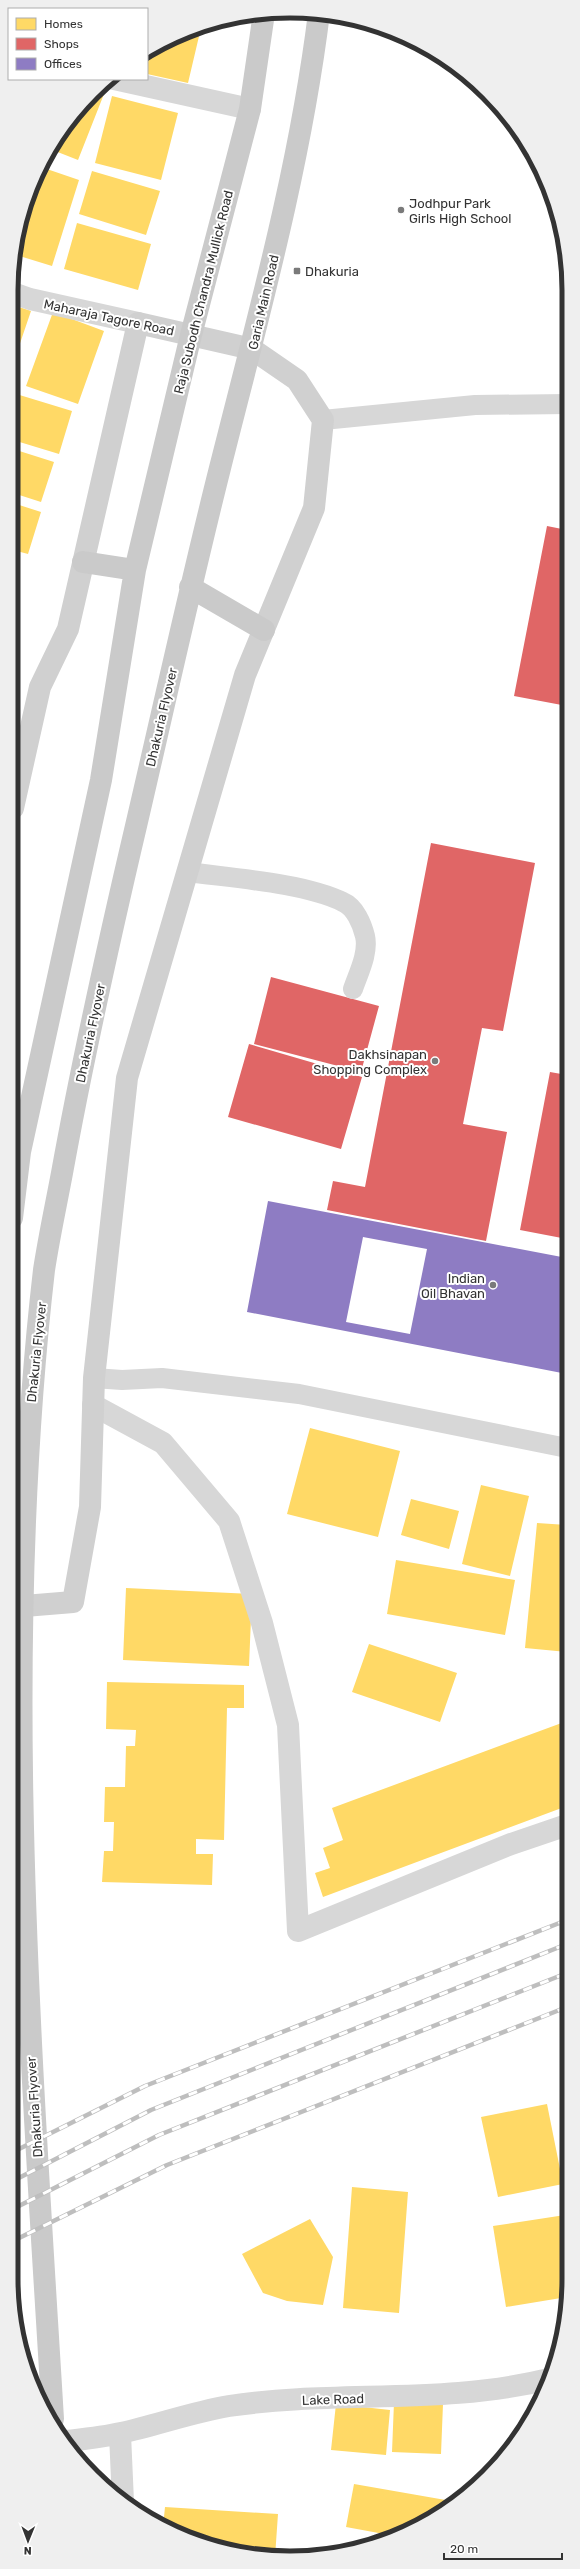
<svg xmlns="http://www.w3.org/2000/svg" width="580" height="2569" font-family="Rubik,sans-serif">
<rect width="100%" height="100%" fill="#fff"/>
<path fill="#ffd966" d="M194,30L200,32L188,83L147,74V52L167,40Z
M96,91L104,94L78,160L50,149L80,106Z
M112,96L178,113L161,180L95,163Z
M41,167L79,180L52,266L13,254L26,200Z
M92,171L160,191L146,235L79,214Z
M77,223L151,244L138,290L64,269Z
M13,305L31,311L14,361H13Z
M53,312L104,331L78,404L26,386Z
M13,393L72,411L59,454L13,440Z
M13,449L54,462L41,502L13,493Z
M13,503L41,512L28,554L13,550Z
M13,574L20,576L13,596Z
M310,1428L400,1451L378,1537L287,1514Z
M481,1485L529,1496L510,1576L462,1564Z
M411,1499L459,1511L449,1549L401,1535Z
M537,1523L567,1525V1652L525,1648Z
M396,1560L515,1580L505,1635L387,1614Z
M126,1588L252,1594L249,1666L123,1660Z
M369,1644L457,1673L440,1722L352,1692Z
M107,1682L244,1685V1708H227L224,1840L196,1839V1854H213L212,1885L102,1882L104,1851H113L114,1822H104L105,1787H125L126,1746H135L136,1730L106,1729Z
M567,1721V1806L323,1897L315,1873L330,1868L323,1848L343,1840L332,1808Z
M547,2104L563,2184L498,2197L481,2117Z
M352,2187L408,2192L399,2313L343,2308Z
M565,2215L567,2297L506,2307L493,2226Z
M310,2219L333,2257L323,2305L287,2301L263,2293L242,2254Z
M394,2402L443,2404L441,2454L392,2452Z
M336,2404L390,2410L386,2455L331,2450Z
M354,2484L457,2502L414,2529L395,2536L346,2527Z
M165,2507L278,2514L275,2557L218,2548L167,2529L163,2527Z"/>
<path fill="#e06666" d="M547,526L567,530V706L514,696Z
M431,843L535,863L503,1031L482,1028L463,1124L507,1132L486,1241L327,1210L333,1181L365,1187Z
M271,977L379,1006L361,1072L254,1044Z
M249,1044L362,1077L341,1149L228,1117Z
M550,1072L567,1075V1239L520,1230Z"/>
<path fill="#8e7cc3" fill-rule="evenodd" d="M268,1201L567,1258V1374L247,1312ZM363,1237L427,1249L410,1334L346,1322Z"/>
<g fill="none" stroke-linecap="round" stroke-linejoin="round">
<path stroke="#d7d7d7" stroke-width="20" d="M323,420L475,405L567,404
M188,872C231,878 305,883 343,902C355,907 362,924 365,936C369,953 358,974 353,989
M94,1378L122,1380L162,1378L299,1394L567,1448"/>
<path stroke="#d7d7d7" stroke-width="22" d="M114,79L250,109
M13,293L30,299L138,323
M93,1405L163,1443L229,1521L262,1623L288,1725L298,1931L511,1844L567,1825
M120,2434L123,2502
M67,2441C84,2439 103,2437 121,2433C157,2425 193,2412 229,2406C335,2390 445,2405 549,2379"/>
<path stroke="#d0d0d0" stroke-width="22" d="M12,1607L73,1602L90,1507L94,1378L127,1078L245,675L314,508L323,420L297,380L252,349L138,323L68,629L40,687L13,808"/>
<path stroke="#cacaca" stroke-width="22" d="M83,562L135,570
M190,587L264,630
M12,1218L20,1152L101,780L135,570L191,335L250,109L264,13
M53,2419C30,2037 0,1651 44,1270C49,1237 56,1205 62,1173C83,1057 109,941 136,826C164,706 190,587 220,468C258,317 300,167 319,13"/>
<g stroke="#bebebe" stroke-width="4.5">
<path id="rail" d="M11,2153L145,2086L567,1920
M11,2182L151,2110L567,1944
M11,2210L159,2135L567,1973
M11,2242L167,2165L567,2007"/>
</g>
<use href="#rail" stroke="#fff" stroke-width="3" stroke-dasharray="9" stroke-linecap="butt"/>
</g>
<g fill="#7a7a7a" stroke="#fff" stroke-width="1.5">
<circle cx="401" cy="210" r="4"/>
<rect x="293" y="267" width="8" height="8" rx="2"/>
<circle cx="435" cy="1061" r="4"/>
<circle cx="493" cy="1285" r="4"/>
</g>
<g text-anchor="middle" stroke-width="4" stroke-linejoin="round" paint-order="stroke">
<g font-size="13" fill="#333" stroke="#fff" text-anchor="start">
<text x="409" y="208">Jodhpur Park<tspan x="409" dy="15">Girls High School</tspan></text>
<text x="305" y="276">Dhakuria</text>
<text x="427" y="1059" text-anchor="end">Dakhsinapan<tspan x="427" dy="15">Shopping Complex</tspan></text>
<text x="485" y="1283" text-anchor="end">Indian<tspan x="485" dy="15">Oil Bhavan</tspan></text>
</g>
<g font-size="13" fill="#333" stroke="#fff">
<text transform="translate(203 292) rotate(-76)" y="5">Raja Subodh Chandra Mullick Road</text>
<text transform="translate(263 302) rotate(-77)" y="5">Garia Main Road</text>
<text transform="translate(109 317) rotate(12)" y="5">Maharaja Tagore Road</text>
<text transform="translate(161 717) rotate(-77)" y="5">Dhakuria Flyover</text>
<text transform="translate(90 1033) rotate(-78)" y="5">Dhakuria Flyover</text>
<text transform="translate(36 1352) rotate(-84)" y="5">Dhakuria Flyover</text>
<text transform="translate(34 2107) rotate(-94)" y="5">Dhakuria Flyover</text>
<text transform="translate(333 2399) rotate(-2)" y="5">Lake Road</text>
</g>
</g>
<path d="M0 0H580V2569H0ZM290 18H290A272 272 0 0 1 562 290V2279A272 272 0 0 1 290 2551H290A272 272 0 0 1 18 2279V290A272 272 0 0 1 290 18Z" fill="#efefef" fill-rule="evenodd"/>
<path fill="none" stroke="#333" stroke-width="5" d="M290 18H290A272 272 0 0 1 562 290V2279A272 272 0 0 1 290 2551H290A272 272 0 0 1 18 2279V290A272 272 0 0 1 290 18Z"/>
<rect x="8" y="8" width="140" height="72" fill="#ffffff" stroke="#adadad"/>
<rect x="16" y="18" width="20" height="12" fill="#ffd966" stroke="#adadad"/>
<text x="44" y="28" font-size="12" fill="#333333">Homes</text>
<rect x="16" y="38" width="20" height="12" fill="#e06666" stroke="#adadad"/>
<text x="44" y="48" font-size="12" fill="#333333">Shops</text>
<rect x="16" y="58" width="20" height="12" fill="#8e7cc3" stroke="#adadad"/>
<text x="44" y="68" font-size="12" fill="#333333">Offices</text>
<g transform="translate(28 2541) rotate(181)" stroke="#ffffff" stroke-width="3" paint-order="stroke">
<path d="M0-3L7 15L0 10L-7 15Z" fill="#333333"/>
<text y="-6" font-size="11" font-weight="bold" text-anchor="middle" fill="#333333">N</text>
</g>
<path d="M444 2553v6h118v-6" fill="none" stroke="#333333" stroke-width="2"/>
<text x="450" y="2553" font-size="12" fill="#333333" stroke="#ffffff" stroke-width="3" paint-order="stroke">20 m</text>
</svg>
